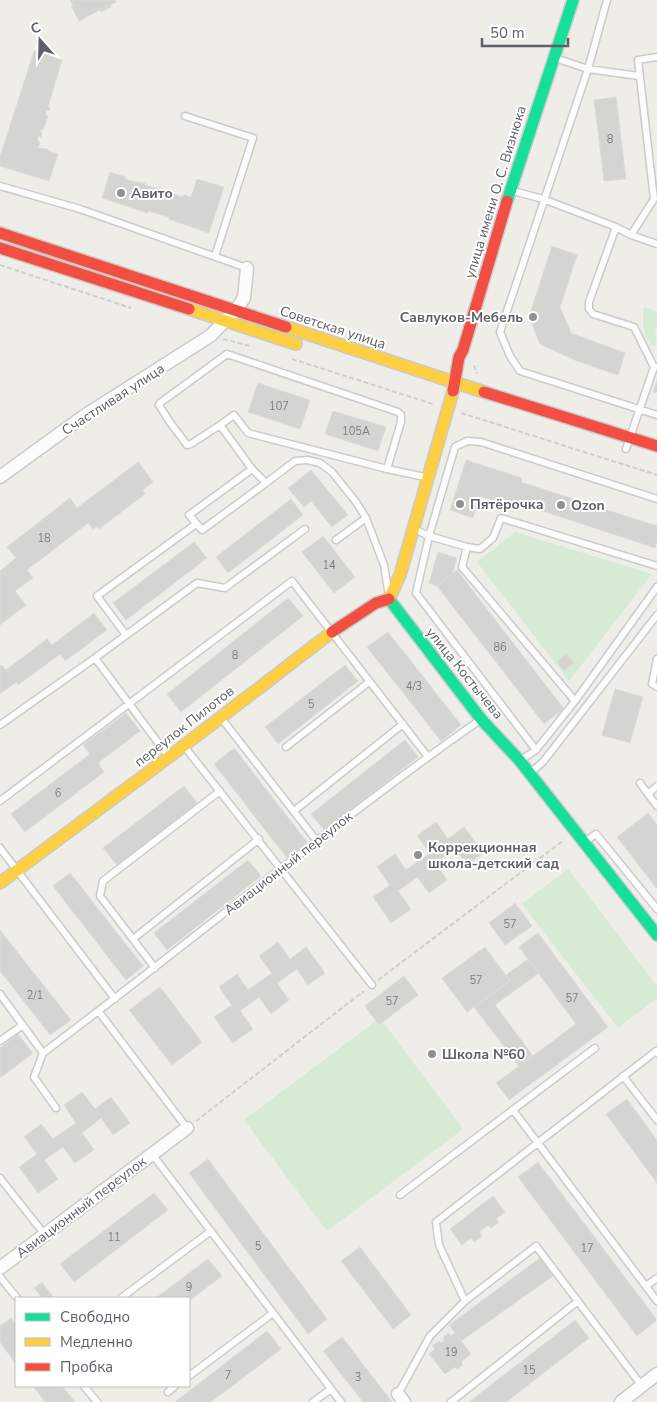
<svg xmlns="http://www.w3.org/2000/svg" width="657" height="1402" font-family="'Nunito Sans',sans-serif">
<rect width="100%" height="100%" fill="#eeede8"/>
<path fill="#d6ead6" d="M644,307L657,311V330L655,331L657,345L652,346C642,333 642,323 644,307Z
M515,532L652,574L569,681L477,562Z
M568,869L657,986V998L618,1028L522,904Z
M380,1018L463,1129L327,1231L244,1120Z"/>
<path fill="#d4d4d1" stroke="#dddcd8" d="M70,0H115L116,2L110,5L111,7L101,12L100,10L79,21L71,6H73Z
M34,51L50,54L49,56L62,60L48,107L50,108L49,111L47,110L45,114L48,116L43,130L40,129V131L42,132L41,137L38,136L37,141L40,142L38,148L48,149V151L58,154L49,181L0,166V157Z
M616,97L626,179L604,181L594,100Z
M110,172L125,177V179L140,183V182L146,184L145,185L183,197L184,195L191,197L197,179L224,187L209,233L169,219V217L148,211L147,213L102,198Z
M552,246L577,255L560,307L571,333L625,353L618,375L577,361L540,344L529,317Z
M657,379V393L653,392Z
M258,383L310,400L300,429L248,412Z
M333,411L386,427L378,451L325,434Z
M466,460L522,478L521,482L657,526V542L655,548L512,501L510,506L480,496L473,518L450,510Z
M138,462L153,482L143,490L145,494L99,529L97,526L93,529L88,523L27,570L33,578L15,591L26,605L0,625V571L16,558L7,547L70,498L77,508Z
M311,470L348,515L332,527L311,501L304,507L288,488Z
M291,499L303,515L228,573L216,557Z
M323,536L355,577L334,593L302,552Z
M194,542L207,558L126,620L113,603Z
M438,552L457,558L452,574L437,586L429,583Z
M457,570L564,709L544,724L437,586Z
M288,598L303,616L181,712L167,694Z
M94,613L107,630L65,661L60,654L18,685L16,682L0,694V666L2,665L6,670L47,639L52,645Z
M388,632L461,725L441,741L367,647Z
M567,654L574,663L564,671L557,662Z
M345,665L358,681L278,744L265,727Z
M615,689L643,697L630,743L602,735Z
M126,713L140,731L98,763L104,772L25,832L11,814L90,754L83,745Z
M405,740L418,757L324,830L311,814Z
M234,748L307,842L287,858L214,764Z
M184,786L197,803L117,865L103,848Z
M648,813L657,824V889L617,837Z
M436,822L448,839L464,827L483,853L467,865L455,849L435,863L447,880L429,893L417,877L398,891L411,909L391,923L373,897L390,885L377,867L395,854L406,870L430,853L417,836Z
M248,860L261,876L167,950L154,933Z
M70,873L143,966L126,980L53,886Z
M515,903L532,926L505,945L489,923Z
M0,930L71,1020L50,1035L0,971Z
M538,933L608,1027L509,1100L496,1083L576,1024L519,947Z
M278,942L290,959L306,947L325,973L308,985L297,969L277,983L289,1000L271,1014L259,997L240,1011L253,1029L233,1043L214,1017L232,1005L219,987L237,974L248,990L272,973L259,956Z
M485,947L510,981L467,1012L442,978Z
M528,959L539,973L495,1005L533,1056L519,1066L474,1007L510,981L506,975Z
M404,976L418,995L379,1025L365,1006Z
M160,987L202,1042L172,1065L129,1010Z
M18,1034L33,1053L0,1078V1048Z
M82,1092L95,1109L111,1097L130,1123L113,1135L101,1118L82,1133L94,1150L75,1163L63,1147L44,1160L58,1179L38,1193L19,1167L37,1154L24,1137L41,1124L53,1139L76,1123L64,1105Z
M627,1099L657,1140V1183L606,1114Z
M208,1159L327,1319L308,1334L189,1173Z
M538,1162L657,1320L637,1336L518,1177Z
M154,1193L168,1210L74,1282L60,1264Z
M493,1196L505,1212L496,1219L499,1222L491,1228L488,1225L479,1232L482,1236L474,1242L471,1238L462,1245L450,1229Z
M360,1247L411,1315L393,1329L341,1261Z
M540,1258L553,1276L461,1341L449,1325Z
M208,1259L222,1276L189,1301V1298H156Z
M42,1282L54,1298H42L34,1288Z
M11,1318L16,1325V1364L0,1342V1326Z
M575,1320L589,1338L506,1402H469Z
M267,1331L281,1349L211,1402H175Z
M449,1333L451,1336L455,1333L471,1354L461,1362L463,1365L457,1369L455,1367L445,1374L429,1354L435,1349L432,1346L439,1341L441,1343L445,1340L443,1337Z
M342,1337L392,1402H363L323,1351Z
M33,1386H62L75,1402H45Z"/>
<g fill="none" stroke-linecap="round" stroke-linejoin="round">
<g stroke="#cbcbcb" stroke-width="9">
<path id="lane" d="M607,0L588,69L500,332L510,356L520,371L657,415
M555,58L588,69L639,76
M185,116L253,138L215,256
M0,186L80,209L247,268
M513,191L543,199L616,227L631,235L657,244
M616,227L589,302V309L593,314L634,327L654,367
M631,235L654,199L638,60L657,57
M220,425L234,415L248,433L387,469L425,477
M626,449L654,367H657
M252,469L189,515L202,530L266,483L252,469L220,425L191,444L187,445L169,421L159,405L160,403L227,354L398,412L401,415V422L387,469
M266,483L295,461L307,460L320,463L332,472L356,502L366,518L384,565L388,590
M416,530L429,536L467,547L462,567L575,701L536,750L521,760
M336,540L366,518
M467,547L480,549L493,538L501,518L657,566
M126,635L97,596L196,524
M95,658L197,583L225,588L305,529
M657,659L652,684L657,687
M575,701L657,587
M222,719L316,840
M0,725L95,658L168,756
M184,746L372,985
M286,747L369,682
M536,750L416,593L429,536L455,447L467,441L481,442L657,499
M531,772L543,762L657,615
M640,783L648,794
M657,786L648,794L657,806
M0,801L292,581L428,757
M294,811L403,724
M586,841L596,834L657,909
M0,848L115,999
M133,939L259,839
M155,968L100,896L103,881L220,791
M0,994L43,1053C190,943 330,825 480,720
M99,1012L187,1128
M0,1041L23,1025
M43,1053L34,1077L56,1108
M623,1076L657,1120
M513,1110L657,1301
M152,1154L341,1402
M0,1178L45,1235
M400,1195L595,1048
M0,1277L17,1298
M646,1286L657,1278
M121,1298L211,1231
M465,1301L536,1246L642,1386
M189,1376L273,1313
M84,1386L97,1402
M168,1392L175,1386
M398,1394L430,1336L465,1301L439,1245L436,1222L656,1051L657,1053
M313,1402L331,1389
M451,1402L578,1301"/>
</g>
<g stroke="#cbcbcb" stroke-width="15">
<path id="street" d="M0,477L84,416L210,336L236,310L244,298L247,268
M0,1268L187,1128
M398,1394L404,1402
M621,1402L657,1374"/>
</g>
<g stroke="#c9cac9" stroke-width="14">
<path id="fast" d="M507,201L573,0
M389,599L481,719L520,761L657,935"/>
</g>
<g stroke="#c9cac9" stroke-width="14">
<path id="slow" d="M189,309L296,344
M286,327L484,392
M389,599L400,575L453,391
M0,883L169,757L332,632"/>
</g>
<g stroke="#c9cac9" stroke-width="14">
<path id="jam" d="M0,233L286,327
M0,248L189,309
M453,391L459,357L463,350L507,201
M484,392L657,446
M332,632L376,603L389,599"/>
</g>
<path stroke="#cccfce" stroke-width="2" stroke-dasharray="5 2.5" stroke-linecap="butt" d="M0,265L131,308
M223,339L250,346
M292,359L433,404
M474,365L477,374
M461,413L657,475
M378,980L564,840
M196,1121L364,991"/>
<use href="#lane" stroke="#fcfcfc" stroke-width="6"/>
<use href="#street" stroke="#fcfcfc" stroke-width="12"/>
<use href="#fast" stroke="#16e098" stroke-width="11"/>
<use href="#slow" stroke="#ffcf43" stroke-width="11"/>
<use href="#jam" stroke="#f24e42" stroke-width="11"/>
</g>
<g fill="#909194" stroke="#fff" stroke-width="2">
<circle cx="121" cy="193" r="5"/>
<circle cx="533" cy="317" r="5"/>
<circle cx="460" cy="504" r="5"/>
<circle cx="561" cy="505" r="5"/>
<circle cx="418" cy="855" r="5"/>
<circle cx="432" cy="1054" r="5"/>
</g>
<g text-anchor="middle" stroke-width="4" stroke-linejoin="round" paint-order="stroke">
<g font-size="11" fill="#7d7e82">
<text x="610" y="143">8</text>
<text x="279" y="410">107</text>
<text x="356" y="435">105А</text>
<text x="44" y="542">18</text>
<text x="329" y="569">14</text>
<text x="500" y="651">86</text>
<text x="235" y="659">8</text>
<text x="414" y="690">4/3</text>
<text x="311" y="708">5</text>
<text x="58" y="797">6</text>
<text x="510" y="928">57</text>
<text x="476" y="984">57</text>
<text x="35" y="999">2/1</text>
<text x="572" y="1002">57</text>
<text x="392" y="1005">57</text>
<text x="114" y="1241">11</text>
<text x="258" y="1250">5</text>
<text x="587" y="1252">17</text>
<text x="189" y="1291">9</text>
<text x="451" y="1356">19</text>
<text x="529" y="1374">15</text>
<text x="228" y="1379">7</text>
<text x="358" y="1381">3</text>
</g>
<g font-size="14" fill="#5e6067" stroke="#fff">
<text transform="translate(495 192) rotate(-73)" y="5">улица имени О. С. Визнюка</text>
<text transform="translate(333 327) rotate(18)" y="5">Советская улица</text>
<text transform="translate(113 399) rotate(-33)" y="5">Счастливая улица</text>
<text transform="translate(465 673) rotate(51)" y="5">улица Костычева</text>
<text transform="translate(184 726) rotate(-38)" y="5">переулок Пилотов</text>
<text transform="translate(288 863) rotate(-38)" y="5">Авиационный переулок</text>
<text transform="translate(81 1207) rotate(-37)" y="5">Авиационный переулок</text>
</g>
<g font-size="14" font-weight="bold" fill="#5e6067" stroke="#fff" text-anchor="start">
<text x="131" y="198">Авито</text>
<text x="523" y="322" text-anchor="end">Савлуков-Мебель</text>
<text x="470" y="509">Пятёрочка</text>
<text x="571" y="510">Ozon</text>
<text x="428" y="852">Коррекционная<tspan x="428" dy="16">школа-детский сад</tspan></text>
<text x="442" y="1059">Школа №60</text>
</g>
</g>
<rect x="15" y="1297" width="175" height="90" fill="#ffffff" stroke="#bfbfc2"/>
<rect x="25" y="1313" width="25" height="8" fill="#16e098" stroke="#bfbfc2"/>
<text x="60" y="1322" font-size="15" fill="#5e6067">Свободно</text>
<rect x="25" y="1338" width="25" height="8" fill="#ffcf43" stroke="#bfbfc2"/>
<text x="60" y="1347" font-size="15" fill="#5e6067">Медленно</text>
<rect x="25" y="1363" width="25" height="8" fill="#f24e42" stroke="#bfbfc2"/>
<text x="60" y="1372" font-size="15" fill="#5e6067">Пробка</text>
<g transform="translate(40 40) rotate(340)" stroke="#ffffff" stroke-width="4" paint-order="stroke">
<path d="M0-4L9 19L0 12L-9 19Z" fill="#5e6067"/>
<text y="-8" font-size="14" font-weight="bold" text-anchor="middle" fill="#5e6067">С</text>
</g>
<path d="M482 38v8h86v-8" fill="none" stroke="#5e6067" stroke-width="2.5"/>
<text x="490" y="38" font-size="15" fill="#5e6067" stroke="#ffffff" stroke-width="4" paint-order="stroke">50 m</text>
</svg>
